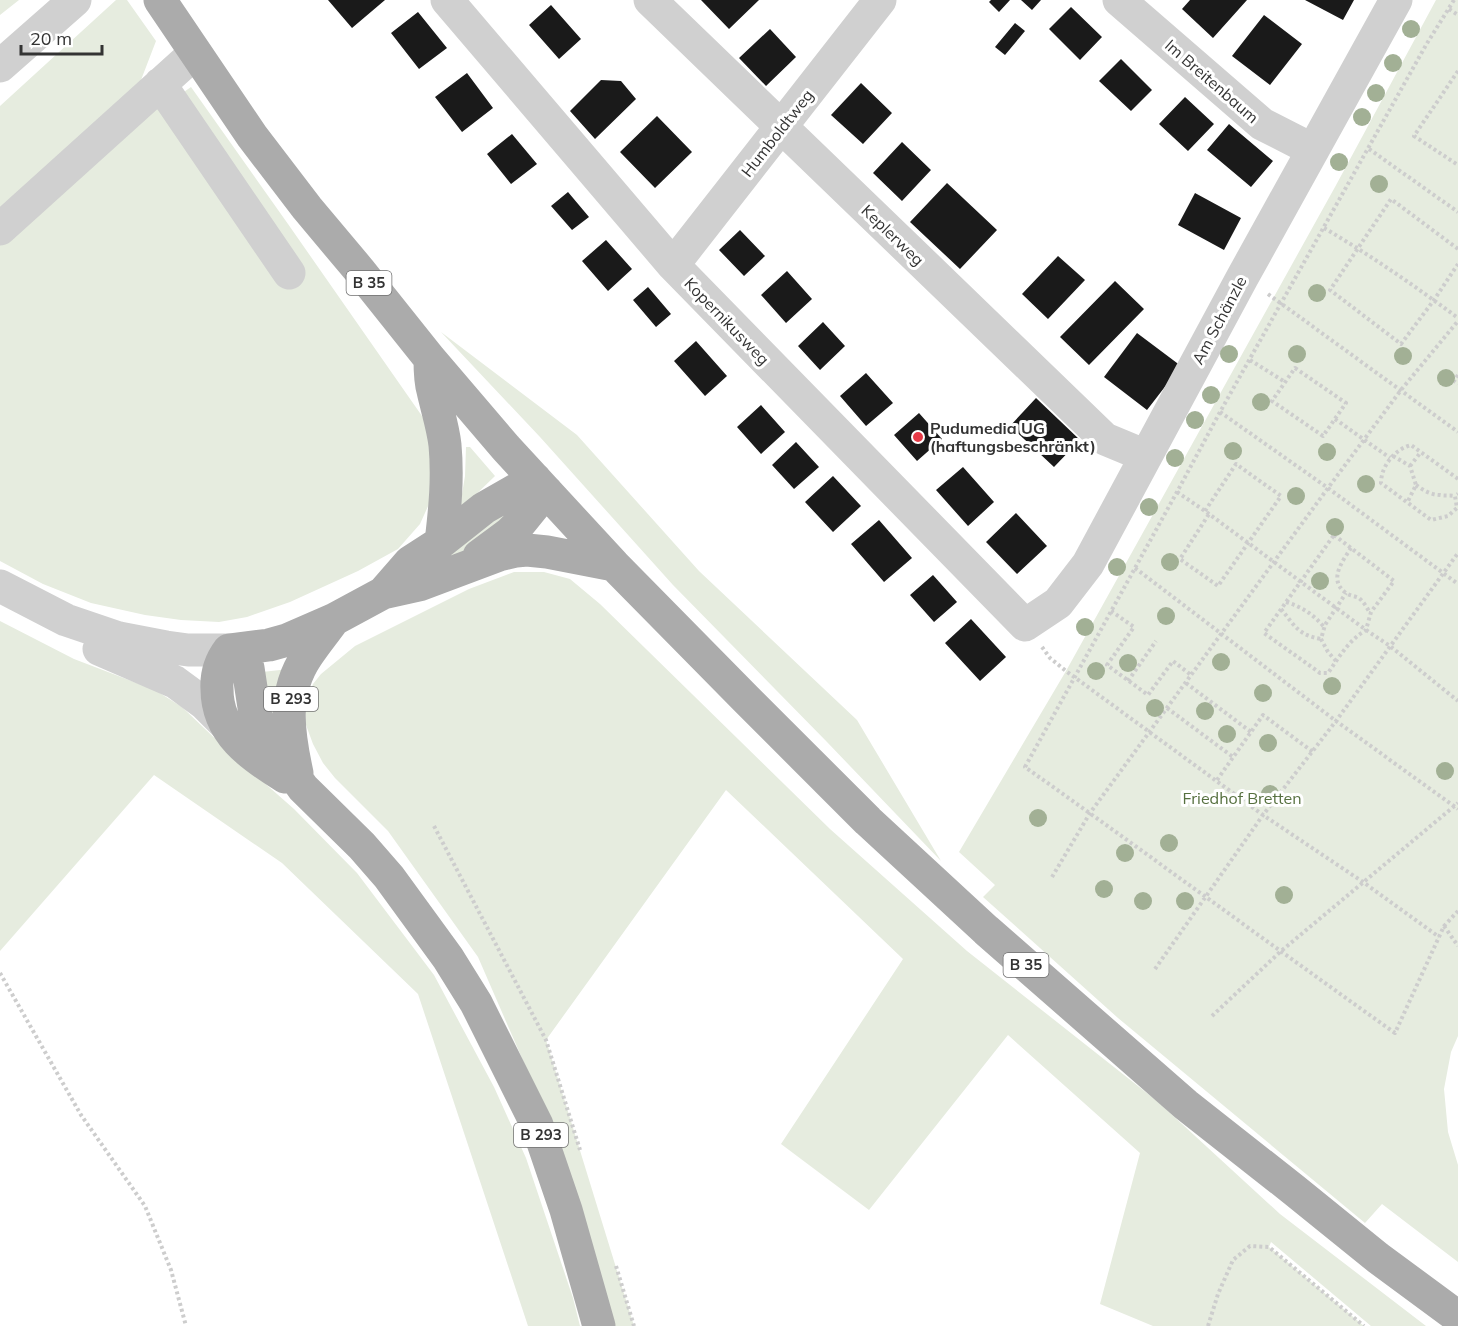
<svg xmlns="http://www.w3.org/2000/svg" width="1458" height="1326" font-family="Mulish,sans-serif">
<rect width="100%" height="100%" fill="#fff"/>
<path fill="#e6ecdf" d="M0,0H19L0,15Z
M116,0H127L156,41L141,80L161,108L191,87L288,224L422,416L430,434L432,448L429,504L420,524L398,549L358,571L290,602L247,617L219,622L181,620L145,615L91,603L43,584L0,561V106Z
M1436,0H1458V1036L1451,1052L1444,1089L1448,1132L1458,1165V1262L1382,1204L1365,1223L1118,1018L983,897L995,885L959,852L1066,671L1335,187Z
M441,332L577,435L699,571L857,720L941,861L827,742L673,585L540,437Z
M466,447H470L495,476L462,508L460,506L465,476Z
M511,510L508,523L452,559L448,553L478,527Z
M514,572H544L570,579L600,604L830,829L967,951L1157,1101L1280,1214L1426,1326H1371L1271,1242L1269,1247L1364,1326H1153L1100,1304L1140,1153L1008,1035L869,1210L781,1144L903,959L726,790L546,1040L634,1326H612L551,1125L478,957L388,831L335,778L323,763L313,744L306,725L305,706L313,684L321,674L355,646L469,589Z
M0,621L74,659L155,690L182,707L226,749L294,809L357,873L434,975L494,1087L526,1158L573,1298L580,1326H528L418,994L282,863L154,775L0,951Z
M289,669L274,733L262,672Z"/>
<path fill="#1a1a1a" d="M328,0H385L352,28Z
M701,0H759L729,29Z
M991,0H1010L999,12L989,2Z
M1021,0H1041L1032,10Z
M1190,0H1247L1213,38L1182,9Z
M1305,0H1354L1343,20Z
M551,5L581,39L559,59L529,25Z
M1071,7L1102,37L1080,60L1049,29Z
M418,12L447,48L419,69L391,33Z
M1264,15L1302,44L1270,85L1232,56Z
M1015,23L1025,31L1005,55L995,47Z
M770,29L796,57L766,86L739,58Z
M1121,59L1152,90L1131,111L1099,81Z
M467,73L493,108L462,132L435,97Z
M601,80L621,81L636,99L595,139L570,111Z
M861,83L892,113L863,144L831,115Z
M1185,97L1214,124L1188,151L1159,124Z
M657,116L692,152L655,188L620,152Z
M1229,124L1273,161L1251,187L1207,150Z
M512,134L537,164L511,184L487,154Z
M902,142L931,170L902,201L873,173Z
M947,183L997,230L960,269L910,222Z
M568,192L589,217L572,230L551,206Z
M1195,193L1241,218L1224,250L1178,225Z
M740,230L765,256L744,276L719,250Z
M606,240L632,269L608,291L582,261Z
M1058,256L1085,280L1048,319L1022,294Z
M787,271L812,299L786,323L761,295Z
M1115,281L1144,309L1089,365L1060,337Z
M648,287L671,314L656,327L633,300Z
M823,322L845,346L820,370L798,346Z
M1137,333L1181,366L1147,410L1104,377Z
M696,341L727,376L705,396L674,361Z
M866,373L893,403L866,426L840,396Z
M1036,398L1080,440L1054,467L1010,426Z
M761,405L785,432L761,454L737,427Z
M919,413L942,439L917,461L894,435Z
M796,442L819,467L794,489L772,465Z
M963,467L994,502L968,526L936,490Z
M833,476L861,506L833,532L805,502Z
M1016,513L1047,546L1017,574L986,542Z
M879,520L912,558L884,582L851,544Z
M933,575L957,602L934,622L910,595Z
M971,619L1006,657L980,681L945,643Z"/>
<g fill="none" stroke-linecap="round" stroke-linejoin="round">
<path stroke="#cdcdcd" stroke-width="4" stroke-dasharray="3 3" stroke-linecap="butt" d="M1454,0L1426,45L1220,412L1177,492L1025,767C1149,855 1271,945 1395,1033L1444,926L1458,911
M1449,9L1458,15
M1458,71L1414,136L1458,165
M1369,149L1458,212
M1324,228C1370,255 1415,286 1458,318
M1458,249L1391,199L1330,290L1401,344L1434,300L1458,264
M1268,294L1458,432
M1250,360L1285,382
M1295,368L1346,403L1323,436L1272,401Z
M1458,375L1454,381L1458,384
M1220,412L1328,488L1458,584
M1335,419L1390,458
M1393,456L1410,466L1416,485L1407,503
M1410,466L1421,452
M1458,479L1411,445C1395,449 1381,466 1381,483L1431,520L1448,516L1457,508L1455,496L1458,494
M1416,485C1423,490 1431,495 1440,495C1445,496 1450,495 1455,496
M1177,492L1205,511L1366,630L1390,646L1458,701
M1205,511L1236,464L1281,496L1218,586L1180,559L1209,514
M1334,535L1394,581L1371,612L1366,630C1349,640 1339,657 1328,673H1320L1264,633Z
M1351,548C1342,562 1328,580 1346,593C1350,596 1355,596 1359,598C1364,602 1367,608 1370,613
M1135,568L1336,721L1458,809
M1286,602C1302,607 1313,614 1324,627
M1281,609C1295,626 1298,635 1321,639
M1111,611L1134,627L1107,665L1148,695L1173,661L1191,675
M1042,647L1050,658L1066,671L1263,815L1363,882L1439,937
M1336,661L1328,652L1321,639L1325,625L1346,593
M1128,681L1156,641
M1186,683L1251,732
M1167,708L1233,757
M1217,780L1263,715L1313,752
M434,826L546,1040L580,1150
M1052,877L1090,813L1328,488L1401,390L1458,321
M1444,926L1458,946
M1155,969L1263,815L1336,721L1458,553
M0,973L81,1115L145,1206L171,1270L186,1326
M1212,1016L1280,952L1458,803
M616,1266L634,1326
M1208,1326L1218,1294L1233,1260L1250,1246L1269,1247L1364,1326"/>
<path stroke="#d0d0d0" stroke-width="33" d="M447,0L673,265L1025,625L1058,603L1088,564L1242,278L1396,0
M650,0L1105,439L1146,456
M1119,0L1262,124L1313,150
M0,66L75,0
M160,84L289,273
M0,229L195,53
M673,265L880,0
M0,586L66,620L119,638L166,647L188,650H229
M99,649L175,682L205,704L225,724"/>
<path stroke="#ababab" stroke-width="33" d="M160,0L252,136L307,208L359,270L430,359L506,448L614,565L746,699L868,821L986,930L1186,1105L1294,1190L1378,1258L1458,1317
M430,359C430,369 430,381 433,391C437,409 443,427 445,445C448,478 445,509 441,542
M479,556L510,533L521,522L546,491
M383,593L410,562L441,542L484,508L535,479
M238,649L248,668L255,714L262,730L303,788L362,846L389,877L448,958L476,1003L537,1125L566,1210L599,1326
M297,773C288,732 282,693 307,656C315,644 324,633 332,622
M285,777C251,756 217,733 217,689C216,673 220,662 229,650L269,645L287,640L333,620L383,593L419,585L499,555L516,551L527,550L547,552L614,565"/>
</g>
<g fill="#a2b095">
<circle cx="1411" cy="29" r="9"/>
<circle cx="1393" cy="63" r="9"/>
<circle cx="1376" cy="93" r="9"/>
<circle cx="1362" cy="117" r="9"/>
<circle cx="1339" cy="162" r="9"/>
<circle cx="1379" cy="184" r="9"/>
<circle cx="1317" cy="293" r="9"/>
<circle cx="1229" cy="354" r="9"/>
<circle cx="1297" cy="354" r="9"/>
<circle cx="1403" cy="356" r="9"/>
<circle cx="1446" cy="378" r="9"/>
<circle cx="1211" cy="395" r="9"/>
<circle cx="1261" cy="402" r="9"/>
<circle cx="1195" cy="420" r="9"/>
<circle cx="1233" cy="451" r="9"/>
<circle cx="1327" cy="452" r="9"/>
<circle cx="1175" cy="458" r="9"/>
<circle cx="1366" cy="484" r="9"/>
<circle cx="1296" cy="496" r="9"/>
<circle cx="1149" cy="507" r="9"/>
<circle cx="1335" cy="527" r="9"/>
<circle cx="1170" cy="562" r="9"/>
<circle cx="1117" cy="567" r="9"/>
<circle cx="1320" cy="581" r="9"/>
<circle cx="1166" cy="616" r="9"/>
<circle cx="1085" cy="627" r="9"/>
<circle cx="1221" cy="662" r="9"/>
<circle cx="1128" cy="663" r="9"/>
<circle cx="1096" cy="671" r="9"/>
<circle cx="1332" cy="686" r="9"/>
<circle cx="1263" cy="693" r="9"/>
<circle cx="1155" cy="708" r="9"/>
<circle cx="1205" cy="711" r="9"/>
<circle cx="1227" cy="734" r="9"/>
<circle cx="1268" cy="743" r="9"/>
<circle cx="1445" cy="771" r="9"/>
<circle cx="1270" cy="794" r="9"/>
<circle cx="1038" cy="818" r="9"/>
<circle cx="1169" cy="843" r="9"/>
<circle cx="1125" cy="853" r="9"/>
<circle cx="1104" cy="889" r="9"/>
<circle cx="1284" cy="895" r="9"/>
<circle cx="1143" cy="901" r="9"/>
<circle cx="1185" cy="901" r="9"/>
</g>
<circle fill="#e63946" stroke="#fff" stroke-width="2" cx="918" cy="437" r="6"/>
<g text-anchor="middle" stroke-width="6" stroke-linejoin="round" paint-order="stroke">
<g fill="#fff" stroke="#707070" stroke-width="1.5">
<rect x="346.5" y="271" width="45" height="24" rx="4.5"/>
<rect x="264" y="687" width="54" height="24" rx="4.5"/>
<rect x="1003.5" y="953" width="45" height="24" rx="4.5"/>
<rect x="514" y="1123" width="54" height="24" rx="4.5"/>
</g>
<g font-size="15" font-weight="bold" fill="#333">
<text x="369" y="288">B 35</text>
<text x="291" y="704">B 293</text>
<text x="1026" y="970">B 35</text>
<text x="541" y="1140">B 293</text>
</g>
<g font-size="16" fill="#333" stroke="#fff">
<text transform="translate(1212 81) rotate(41)" y="6">Im Breitenbaum</text>
<text transform="translate(777 133) rotate(-52)" y="6">Humboldtweg</text>
<text transform="translate(893 235) rotate(44)" y="6">Keplerweg</text>
<text transform="translate(1219 320) rotate(-62)" y="6">Am Schänzle</text>
<text transform="translate(727 321) rotate(46)" y="6">Kopernikusweg</text>
</g>
<g font-size="16" font-weight="bold" fill="#333" stroke="#fff" text-anchor="start">
<text x="930" y="434">Pudumedia UG<tspan x="930" dy="18">(haftungsbeschränkt)</tspan></text>
</g>
<g font-size="16" fill="#56703f" stroke="#fff">
<text x="1242" y="804">Friedhof Bretten</text>
</g>
</g>
<path d="M21 45v9h81v-9" fill="none" stroke="#333333" stroke-width="3"/>
<text x="30" y="45" font-size="18" fill="#333333" stroke="#ffffff" stroke-width="4.5" paint-order="stroke">20 m</text>
</svg>
